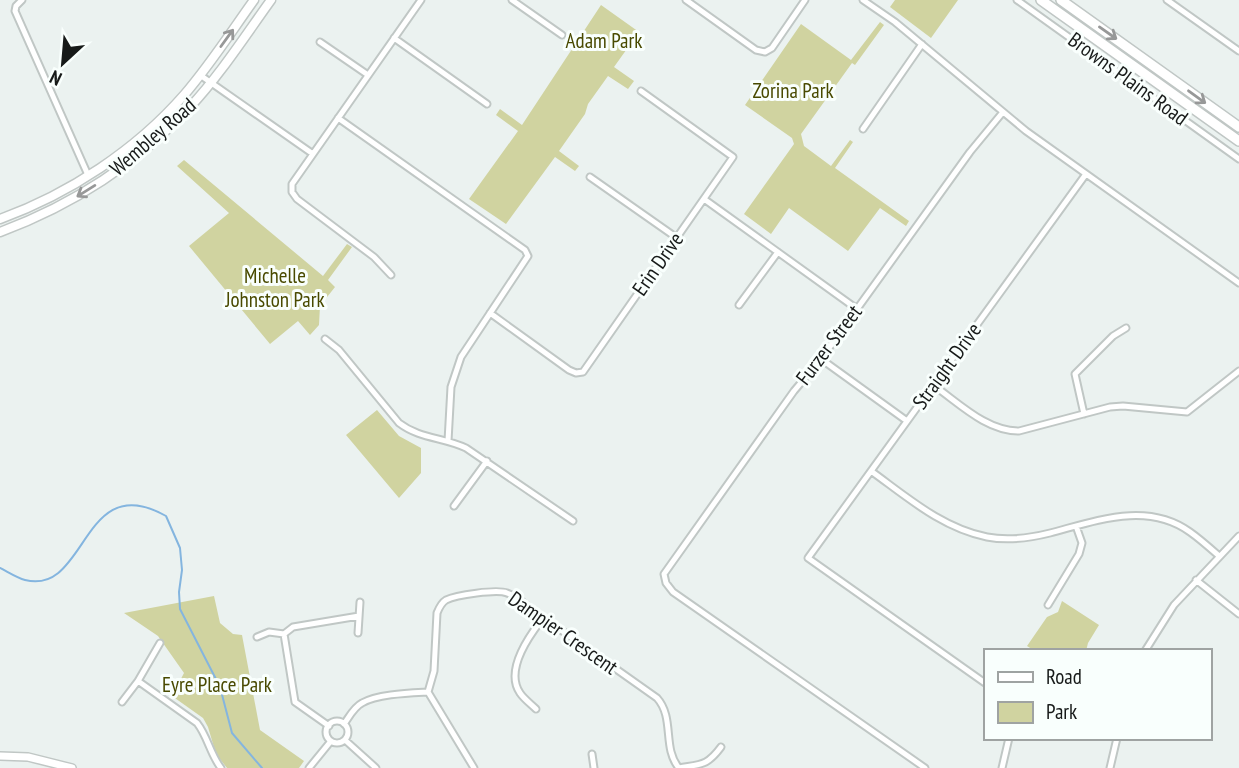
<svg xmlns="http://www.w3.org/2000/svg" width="1239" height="768" font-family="'PT Sans Narrow',sans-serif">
<rect width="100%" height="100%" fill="#ebf2f0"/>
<path fill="#d0d3a0" d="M895,0H958L931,38L890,7Z
M601,5L639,32L614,67L634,81L628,89L608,76L588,104L585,114L559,151L579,166L575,171L555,157L506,224L469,199L518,131L496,115L500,109L522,125Z
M880,22L884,25L855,65L852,63L801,134L804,146L831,166L850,140L853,142L835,168L909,221L906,226L880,208L848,251L789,208L771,234L744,214L794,144L792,138L745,105L801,24L851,60Z
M184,160L323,276L347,244L352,247L328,280L335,287L320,306L319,325L310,335L298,321L270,344L189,246L229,213L177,166Z
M377,410L399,436L421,448V473L399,498L346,435Z
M214,596L220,623L233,634L242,635L260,730L304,761L299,768H227L216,754L208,727L203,718L172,696L184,673L158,636L124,613Z
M1062,601L1099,625L1088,643L1086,651H1035L1027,646L1047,617L1058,612Z"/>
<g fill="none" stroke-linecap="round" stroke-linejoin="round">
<path stroke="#84b5df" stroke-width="2" d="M0,568C8,572 17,578 25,580C88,596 81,468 166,516L180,548L182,570L179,592L180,609L220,687L232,733L262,768"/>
<g stroke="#c0c7c5" stroke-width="9">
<path id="minor" d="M22,0L16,6L15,11L88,175
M512,0L562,35
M686,0L756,50L765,52L772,48L805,0
M863,0L895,22L1026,131L1239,283
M1017,0L1239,159
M1167,0L1239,51
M394,38L487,104
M320,42L368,75
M200,75L313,154
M338,118L525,250L528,256L461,357L451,387L448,441
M863,129L922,44
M590,177L677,238
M704,199L857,309
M391,275L374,257L297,199L292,192V184L421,0
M739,305L778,252
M490,313L569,370L576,373L583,372L733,157L641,91
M325,339L339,350L399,423C420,439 443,437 466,448L573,521
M821,359L907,421
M933,385C959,403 986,431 1019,431L1110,407L1123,406L1187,412L1239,371
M1084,414L1075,374L1113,336L1126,328
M871,471C907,497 942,528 987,537C1008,541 1030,538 1050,533C1096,521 1147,501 1190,532C1200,539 1210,548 1219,556
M454,506L487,461
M1196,580L1239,614
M1048,605L1079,554L1082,543L1076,526
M358,633L360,602
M257,637L269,632L284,634
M1145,651L1174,605L1239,536
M138,681L197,723C208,737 210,754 221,768
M985,683L808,558L1086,174
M122,702L138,681L160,643
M536,709C531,704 524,699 520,693C505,671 527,639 540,622
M326 732a11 11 0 1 1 22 0a11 11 0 1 1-22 0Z
M344,724C349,717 354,707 362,703C377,694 410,693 428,692
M329,726L295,702L284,634L293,627L359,616
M345,740L376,768
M592,754L594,768
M309,768L331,741
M474,768L428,692L434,671L437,613C439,608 441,603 446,600C456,595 497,589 507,593C520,598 533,609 540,622L551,623L657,698C675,718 662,748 679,768
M679,768C701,764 707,766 721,747
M925,768L673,592L666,583L664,574L794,391L821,359L970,152L1003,112
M1002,768L1009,738
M1110,768L1117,738"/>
</g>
<g stroke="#c0c7c5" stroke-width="10">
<path id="tertiary" d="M0,756L28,757L72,768"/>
</g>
<g stroke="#c0c7c5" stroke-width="11">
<path id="secondary" d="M0,219C69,194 136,150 184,95C210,65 231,32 254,0
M0,232C73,205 137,163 190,107C220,75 245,36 271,0"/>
</g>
<g stroke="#c0c7c5" stroke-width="12">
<path id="primary" d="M1041,0L1239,141
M1061,0L1239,127"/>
</g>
<use href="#minor" stroke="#fff" stroke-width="5"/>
<use href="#tertiary" stroke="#fff" stroke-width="7"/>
<use href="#secondary" stroke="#fff" stroke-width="8"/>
<use href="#primary" stroke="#fff" stroke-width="9"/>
</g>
<defs><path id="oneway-shaft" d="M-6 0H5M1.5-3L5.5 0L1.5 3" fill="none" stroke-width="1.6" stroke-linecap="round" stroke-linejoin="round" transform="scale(1.75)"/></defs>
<g stroke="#979898">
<use href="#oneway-shaft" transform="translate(1108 33) rotate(35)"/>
<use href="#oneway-shaft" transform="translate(227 38) rotate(-54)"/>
<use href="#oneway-shaft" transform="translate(1197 97) rotate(36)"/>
<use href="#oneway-shaft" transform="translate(86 191) rotate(148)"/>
</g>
<g text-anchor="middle" stroke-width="6" stroke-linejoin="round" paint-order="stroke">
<g font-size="21" fill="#494a00" stroke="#f9fffd">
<text x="604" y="48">Adam Park</text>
<text x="793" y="98">Zorina Park</text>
<text x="275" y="283">Michelle<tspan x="275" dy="24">Johnston Park</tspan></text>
<text x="217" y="692">Eyre Place Park</text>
</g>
<g font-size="21" fill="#171a19" stroke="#f9fffd">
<text transform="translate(1128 79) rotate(36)" y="7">Browns Plains Road</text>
<text transform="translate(153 137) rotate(-41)" y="7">Wembley Road</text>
<text transform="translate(658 264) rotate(-55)" y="7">Erin Drive</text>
<text transform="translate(829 345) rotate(-53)" y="7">Furzer Street</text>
<text transform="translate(947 366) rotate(-54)" y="7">Straight Drive</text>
<text transform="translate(563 633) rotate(35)" y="7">Dampier Crescent</text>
</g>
</g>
<rect x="984" y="649" width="228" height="91" fill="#f9fffd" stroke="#9fa3a2" stroke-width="2"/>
<rect x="998" y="672" width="35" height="10" fill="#ffffff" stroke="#9fa3a2" stroke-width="2"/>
<text x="1046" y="684" font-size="21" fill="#171a19">Road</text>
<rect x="998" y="702" width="35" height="21" fill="#d0d3a0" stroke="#9fa3a2" stroke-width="2"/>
<text x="1046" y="719" font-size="21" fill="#171a19">Park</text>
<g transform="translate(63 63) rotate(206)" stroke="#f9fffd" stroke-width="5" paint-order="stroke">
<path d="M0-5L12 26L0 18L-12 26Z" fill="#171a19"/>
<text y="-10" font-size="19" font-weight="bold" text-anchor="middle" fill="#171a19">N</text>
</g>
</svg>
